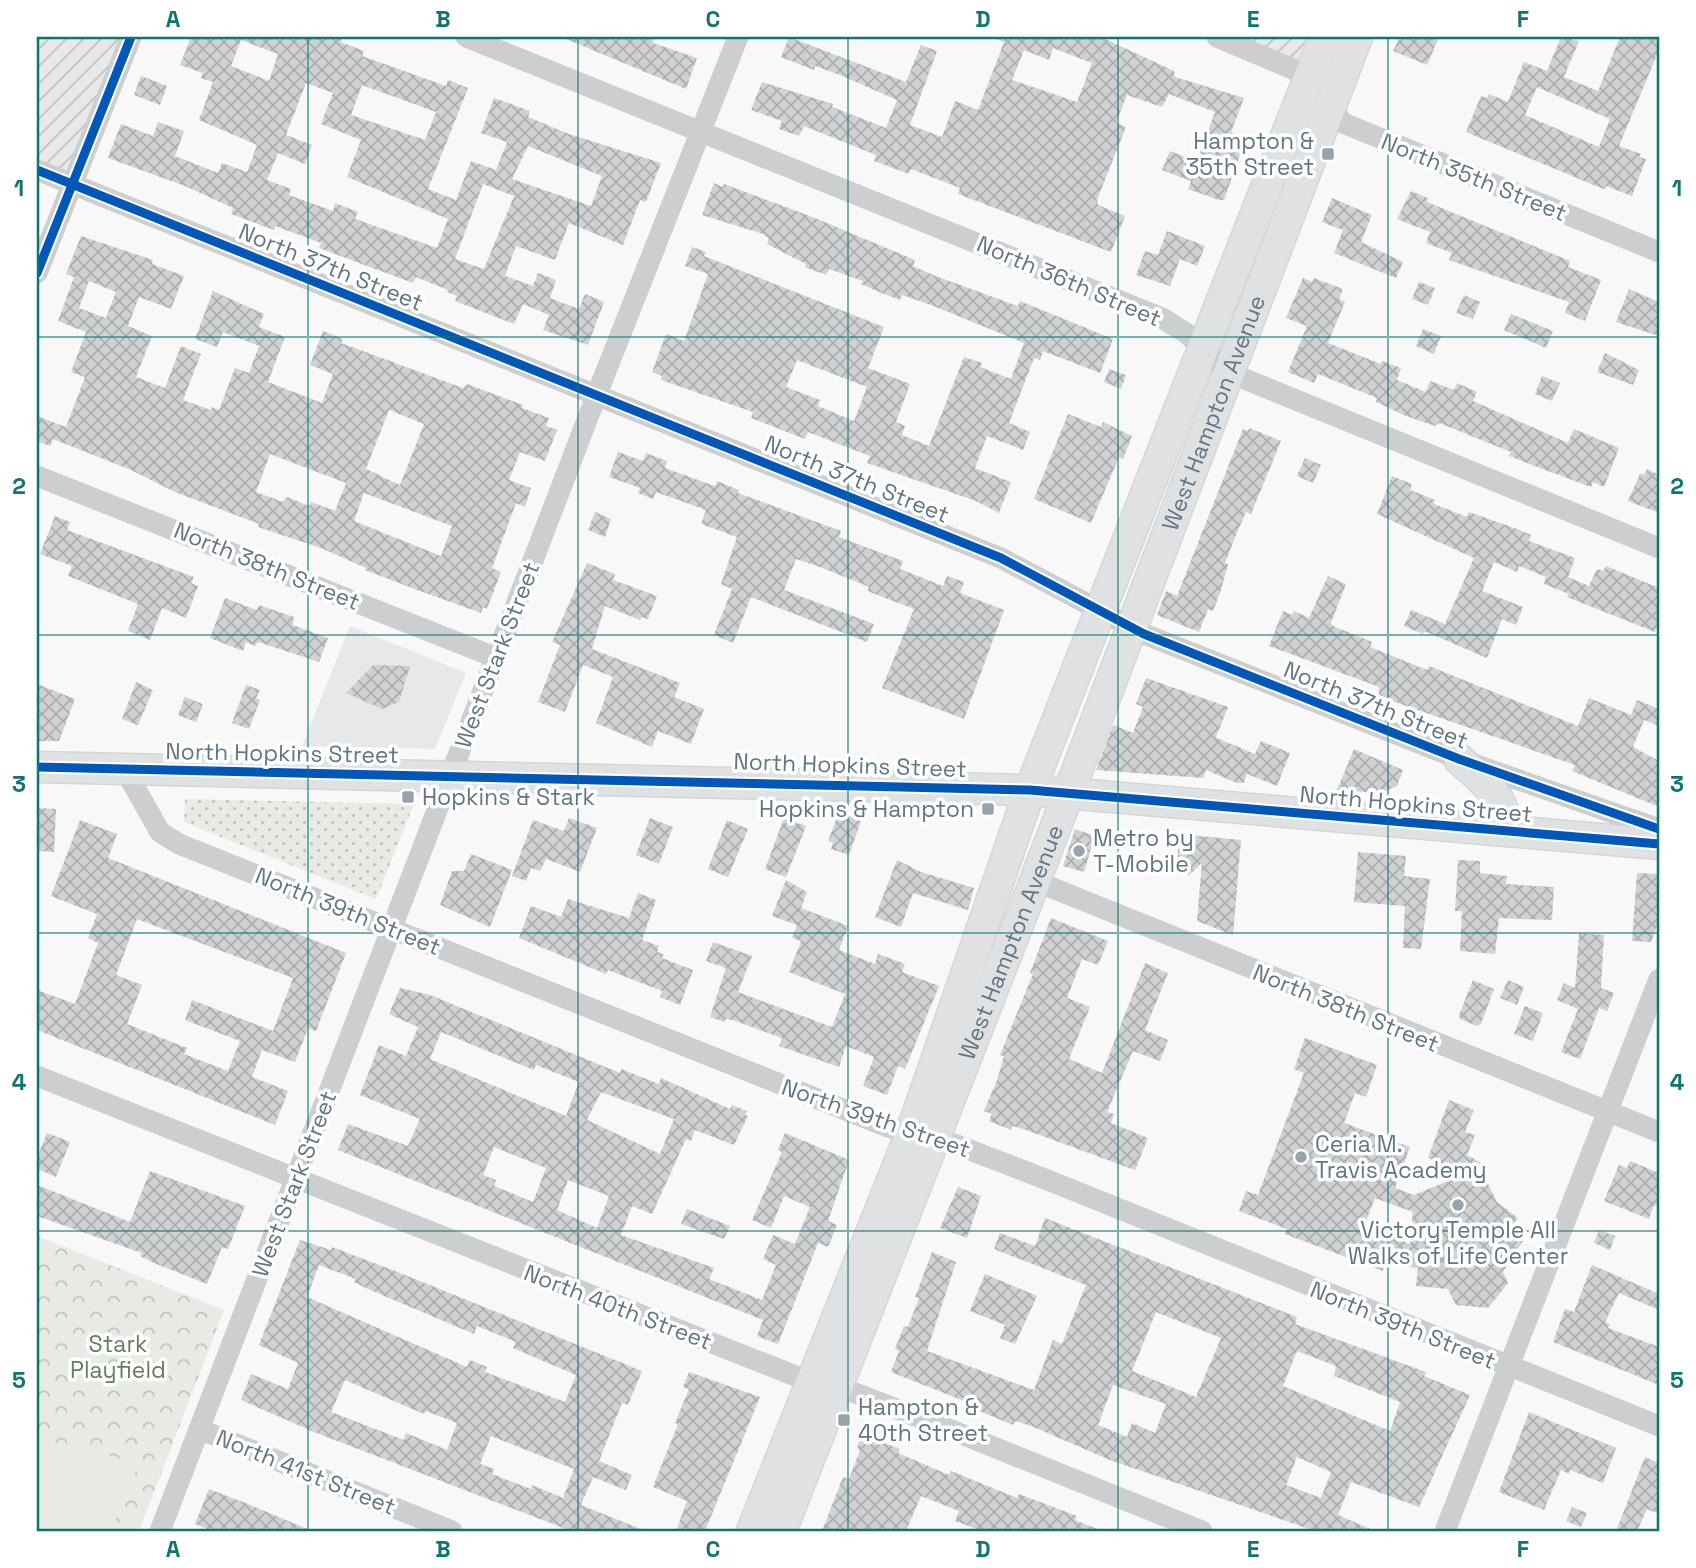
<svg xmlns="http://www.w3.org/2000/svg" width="1696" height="1568" font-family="'Space Grotesk',sans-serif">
<defs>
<pattern id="industrial-furrows" width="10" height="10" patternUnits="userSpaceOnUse" patternTransform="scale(1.75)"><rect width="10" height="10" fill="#e7e8e9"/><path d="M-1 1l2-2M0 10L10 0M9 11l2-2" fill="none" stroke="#bfc1c2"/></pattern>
<pattern id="grass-dots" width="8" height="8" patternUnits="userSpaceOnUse" patternTransform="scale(1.75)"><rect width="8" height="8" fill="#e7eae5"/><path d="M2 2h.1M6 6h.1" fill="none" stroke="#bfc2bf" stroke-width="1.8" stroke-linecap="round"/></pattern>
<pattern id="park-crowns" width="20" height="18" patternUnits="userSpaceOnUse" patternTransform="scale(1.75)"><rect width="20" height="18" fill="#e7eae5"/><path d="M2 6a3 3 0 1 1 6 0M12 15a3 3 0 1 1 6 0" fill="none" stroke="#bfc2bf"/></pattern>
<pattern id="building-cross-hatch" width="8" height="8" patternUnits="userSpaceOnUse" patternTransform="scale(1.75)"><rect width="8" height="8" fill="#cfd1d3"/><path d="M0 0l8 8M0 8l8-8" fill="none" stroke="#acaeb1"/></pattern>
</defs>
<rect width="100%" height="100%" fill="#f8f8f8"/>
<path fill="#e7e8e9" d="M350,626L466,673L435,749L302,746Z"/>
<path fill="url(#industrial-furrows)" d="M37,37H131L71,184L37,170Z
M1217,37H1325L1309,76Z"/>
<path fill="url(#grass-dots)" d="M185,799L413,804H414L376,899L184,822Z"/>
<path fill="url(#park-crowns)" d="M37,1236L224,1310L139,1531H37Z"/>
<path fill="#e7eae5" d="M43,1441L81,1445L138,1466L111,1531H37V1443Z"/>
<path fill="url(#building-cross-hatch)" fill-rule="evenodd" d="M191,37H343L341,42L364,51L362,56L446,86L448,80L468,88L428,189L456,200L471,161L496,170L507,142L481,133L494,98L530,111L528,117L569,134L661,163L646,202L640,200L623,245L569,223L555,260L516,246L505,276L533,286L538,273L556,280L550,298L579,309L585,294L604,302L588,345L543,330L549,315L523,304L514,324L455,301L457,296L447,292L448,290L416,277L413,283L319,248L321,243L275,226L274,230L231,214L233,208L185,186L108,158L121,124L153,136L158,122L184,131L175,156L218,173L222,163L247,172L257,145L199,120L213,82L201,78L203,73L180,65ZM241,40L278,54L269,81L231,66ZM306,83L333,93L321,124L361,140L347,177L448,219L437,248L355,219L358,212L335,203L333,211L289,195L291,189L267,180L278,153L305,164L312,145L286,135ZM362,85L436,112L425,140L351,115ZM528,146L602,176L591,206L512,179ZM483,184L514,196L484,269L455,259Z
M561,37H655L653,43L697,58L686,89Z
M789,37L906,82L921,45L937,51L910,125L942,137L955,101L978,110L1004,42L992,37H1101L1174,71L1175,77L1244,98L1231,132L1246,138L1224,200H1219L1188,189L1191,181L1162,170L1170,151L1197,161L1215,112L1169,94L1162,107L1127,95L1116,123L1126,127L1097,200L1098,205L1125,216L1111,252L958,194L960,188L911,169L909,174L874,161L876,155L804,126L799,136L779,129L782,121L751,110L762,82L833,104L832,107L886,128L897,100L840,75L815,66L814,70L781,57ZM1053,48L1092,63L1077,102L1012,80L1024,50L1049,60Z
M1400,37H1439L1427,65L1393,51Z
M1561,37L1579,41L1564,77L1598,91L1620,37H1659V50L1619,146L1641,154L1639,157L1646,159L1632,196L1606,186L1604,189L1596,186L1466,132L1481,96L1487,98L1489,94L1508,102L1524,62L1547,71ZM1537,87L1610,119L1599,147L1525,115Z
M141,76L167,86L160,105L134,95Z
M714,183L723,187L724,184L815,218L915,260L913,266L933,275L1012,304L1018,306L1020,301L1113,339L1100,373L1043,351L1040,360L1034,358L1009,423L1030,432L1023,450L987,436L975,468L1011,482L999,513L976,501L867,463L870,456L844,446L808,432L805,439L751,418L753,412L661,380L662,376L652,372L666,334L684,341L708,274L685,266L692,247L706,252L704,256L884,327L868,368L910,384L896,422L905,426L902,435L929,446L964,357L982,363L980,367L1011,379L1024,343L931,305L902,295L900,300L879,292L861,284L863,281L829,269L826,275L805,267L806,264L767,244L769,239L763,234L702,215ZM797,360L867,387L854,421L818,406L820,400L786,387Z
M1411,191L1428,198L1427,202L1570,261L1568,267L1601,280L1585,321L1565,313L1569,302L1449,260L1452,253L1426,243L1430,232L1397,219Z
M1332,198L1372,215L1361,242L1403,262L1396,278L1334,253L1343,230L1322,222Z
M1167,231L1205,246L1197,266L1180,259L1170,286L1136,275L1145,251L1158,255Z
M81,236L153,260L152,264L184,276L171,309L139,297L128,326L152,336L136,377L165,388L181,346L201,354L183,400L211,410L212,407L219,410L235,368L249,373L259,346L223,332L217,347L195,339L213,291L264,314L259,327L285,337L268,382L322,403L333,374L310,365L323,331L343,339L341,343L463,388L467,384L523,405L522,408L549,418L546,426L557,430L545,461L520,452L509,480L531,488L525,507L516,503L492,568L501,572L487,609L483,607L481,613L412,588L365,570L366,568L321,548L258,527L259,524L175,492L131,470L53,439L50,446L37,441V416L66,427L85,377L71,372L86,332L58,321L74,277L66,274ZM89,281L116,292L106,318L79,308ZM389,410L424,424L400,485L366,469ZM270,454L346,483L335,511L311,502L309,506L287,497L283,502L256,492ZM364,493L452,526L441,556L354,521Z
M1303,278L1312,282L1314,278L1343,289L1339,299L1345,302L1328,343L1381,364L1382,361L1401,368L1397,380L1426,392L1430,381L1454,390L1457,383L1477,392L1473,401L1568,443L1574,429L1619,448L1604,487L1593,482L1591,487L1532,465L1509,456L1511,452L1439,423L1435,426L1406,416L1376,402L1377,398L1318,374L1314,383L1288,372L1307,326L1286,318Z
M1419,282L1435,288L1428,305L1412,299Z
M1629,289L1659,302V336L1616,322Z
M1464,295L1480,302L1473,319L1456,313Z
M1511,314L1553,331L1546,348L1504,330Z
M1423,329L1441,336L1434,354L1416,346Z
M1605,353L1639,370L1633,385L1597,372Z
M1109,369L1126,375L1121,389L1104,382Z
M1542,376L1560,383L1552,401L1535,394Z
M1068,414L1101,427L1103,422L1132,436L1123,459L1119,457L1091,523L1034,499Z
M1249,428L1281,441L1251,514L1246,512L1236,535L1225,563L1228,564L1221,590L1213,611L1208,609L1199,632L1157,615L1166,591L1177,596L1243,429L1248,431Z
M618,452L643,461L646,453L667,461L665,468L715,486L717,481L739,490L738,493L841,531L839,537L903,561L900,569L943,586L947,576L964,582L960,593L1004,610L964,719L882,688L914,609L867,591L869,587L820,567L796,559L784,590L874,624L867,642L751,597L733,643L714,635L732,589L721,584L737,537L701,524L706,510L656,492L653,499L638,493L640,488L609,477Z
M1305,458L1321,465L1313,483L1297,476Z
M1647,469L1659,475V513L1628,501L1640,474L1644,475Z
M1392,476L1412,484L1410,490L1435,500L1434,504L1467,517L1469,512L1517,529L1531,535L1529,541L1575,558L1568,577L1589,586L1597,569L1603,571L1606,566L1659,588V621L1655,632L1567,597L1569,594L1544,584L1546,577L1519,566L1517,572L1494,562L1482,591L1523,607L1516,625L1502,619L1487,658L1424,631L1423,634L1404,626L1411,610L1445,624L1474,558L1377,514Z
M595,512L611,519L605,537L588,530Z
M55,516L70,522L67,530L194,577L191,583L198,586L186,618L162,608L150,640L128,631L138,604L68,576L72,566L40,554Z
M587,563L615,574L613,580L657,596L648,619L641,617L640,620L605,606L592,649L680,683L674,697L704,709L691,744L658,731L652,747L596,723L613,677L583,665L565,712L538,702L560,645L552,642Z
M1328,576L1346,584L1331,623L1333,626L1372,642L1370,647L1427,670L1429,666L1578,726L1589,698L1631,715L1637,700L1659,709V726L1644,720L1633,747L1659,761V807L1572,771L1575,765L1395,702L1379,695V687L1269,646L1283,611L1292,615L1294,611L1309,618Z
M225,598L257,610L259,605L294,617L293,625L328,638L319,662L258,642L255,646L246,642L243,651L210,638Z
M373,665L410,666L399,702L382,709L346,693Z
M1146,678L1228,707L1216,737L1219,739L1255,754L1261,741L1290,753L1277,786L1247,774L1244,783H1237L1206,770L1203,778L1096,770L1113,725L1133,733L1143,707L1136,704Z
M136,682L153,690L138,725L122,719Z
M37,684L75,699L59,741H37Z
M246,685L260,690L256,698L260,700L249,729L232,723Z
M185,697L203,704L196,722L178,715Z
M1354,749L1403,770L1397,786L1381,793L1370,788L1368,792L1337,790Z
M37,808L56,809L54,852L37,851Z
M839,812L861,821L849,855L831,849L833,843L828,841Z
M569,818L597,828L580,872L546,859L540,871L531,868L526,881L512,876L533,820L564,831Z
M650,818L673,827L659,864L636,855Z
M784,818L806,826L786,877L765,869Z
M80,820L117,834L108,858L346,953L316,1031L308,1028L295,1062L262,1050L252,1077L288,1091L275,1125L37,1030V990L75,1004L98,943L88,938L97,914L51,896ZM137,919L293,978L273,1031L192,1000L185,1020L240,1041L228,1071L184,1054L187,1048L127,1024L142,985L116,975Z
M727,820L748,829L728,877L708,869Z
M1075,829L1095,836L1084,872L1063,866Z
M1179,834L1241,840L1233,935L1197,921L1202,863L1189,875L1177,874Z
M1358,852L1406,856L1404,876L1430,879L1421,949L1403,948L1405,906L1354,902Z
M471,854L512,870L490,927L440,905L452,871H464Z
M897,860L921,872L974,888L968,910L913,893L901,927L875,917Z
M1458,860L1480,861V873L1507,876L1506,884L1554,887L1552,920L1499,918L1495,954L1460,951L1462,911H1455Z
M1637,873L1659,874V921L1651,942L1632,941Z
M786,880L807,892L801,908L848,926L839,950L875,964L878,954L905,964L902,972L939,986L905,1069L898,1066L887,1095L863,1086L874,1057L846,1046L839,1067L779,1046L782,1038L733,1020L726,1019L724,1022L710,1017L726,968L706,961L713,942L752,956L738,992L832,1027L845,994L789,972L801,941L792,938L797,925L772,916Z
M638,893L656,900L642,940L659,946L657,952L664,954L662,958L693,970L680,1005L660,997L662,991L608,970L606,974L519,938L531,906L561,917L568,899L629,918Z
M1051,918L1108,941L1098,965L1082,959L1067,998L1090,1007L1069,1059L1102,1073L1145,963L1168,973L1145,1030L1168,1040L1160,1061L1133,1051L1107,1112L1114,1114L1111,1123L1148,1138L1135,1170L1026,1130L1013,1126L1011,1130L989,1121L992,1114L984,1111L997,1080L1004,1056L1000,1055L1033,974L1030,973Z
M1579,933L1604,935L1601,988L1614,993L1607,1011L1599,1008L1580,1059L1561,1052L1578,1009L1557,1000L1564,983L1575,988Z
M1473,980L1494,989L1481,1024L1477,1026L1460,1019L1459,1015Z
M1508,980L1524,987L1517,1005L1500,998Z
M400,988L430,995L620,1073L621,1069L659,1084L661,1078L730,1109L732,1105L747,1111L745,1115L748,1116L734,1145L695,1130L691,1141L686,1139L652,1214L632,1206L621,1235L714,1268L709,1279L762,1300L776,1265L763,1259L773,1235L795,1244L810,1207L784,1196L771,1228L752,1220L782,1152L778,1150L785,1133L849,1160L828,1221L837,1225L828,1247L818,1243L778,1344L757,1336L763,1320L338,1150L348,1124L408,1146L420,1119L360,1095L379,1045L406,1056L418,1027L389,1014ZM441,1032L534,1070L536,1065L579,1082L566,1116L430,1059ZM601,1092L674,1119L660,1154L587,1120ZM494,1147L546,1168L533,1202L494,1186L496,1180L483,1175ZM568,1180L609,1196L597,1228L557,1210Z
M1525,1006L1543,1013L1533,1041L1514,1034Z
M1305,1038L1377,1065L1366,1097L1355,1093L1344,1123L1410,1147L1395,1188L1414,1195L1467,1173L1428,1158L1449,1100L1474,1110L1465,1132L1475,1135L1467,1155L1483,1164L1481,1170L1497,1202L1518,1218L1508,1231L1523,1241L1503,1272L1508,1283L1488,1308L1456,1305L1448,1289L1416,1286L1418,1268L1385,1264L1383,1271L1285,1234L1287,1229L1239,1211L1246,1191L1258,1195L1304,1073L1294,1069ZM1375,1198L1413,1212L1410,1244L1364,1226Z
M47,1133L70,1142L56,1177L37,1169V1158Z
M1630,1161L1659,1173V1207L1654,1205L1649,1219L1604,1201L1619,1165L1627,1168Z
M150,1171L245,1206L228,1249L222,1247L207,1284L154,1263L140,1256L142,1253L37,1216V1185L130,1222Z
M958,1187L981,1196L967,1238L940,1228Z
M687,1209L730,1226L724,1239L681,1224Z
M1045,1218L1297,1317L1295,1324L1426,1372L1424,1376L1470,1395L1419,1507L1351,1482L1338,1515L1375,1531H1315L1110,1460L1031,1426L1015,1421L1013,1425L972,1408L974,1405L891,1372L899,1351L895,1349L904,1326L908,1327L919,1298L915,1297L932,1252L956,1262L927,1351L1034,1390L1053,1340L1062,1344L1086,1285L994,1249L1000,1233L1035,1246ZM1156,1312L1221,1338L1196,1397L1132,1371ZM1297,1351L1336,1366L1334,1376L1400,1402L1390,1431L1283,1386ZM1113,1385L1166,1404L1155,1433L1132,1423L1127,1437L1098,1425ZM1297,1457L1331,1472L1321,1498L1286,1485Z
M1599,1230L1615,1236L1610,1250L1594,1243Z
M300,1240L331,1250L332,1247L395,1271L642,1371L628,1405L622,1403L599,1461L632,1475L626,1490L593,1477L581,1505L646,1531H571L314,1432L241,1400L251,1374L288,1389L298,1363L259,1345ZM319,1265L356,1279L354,1282L368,1289L474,1334L477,1326L516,1342L513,1348L576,1375L565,1402L485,1372L487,1367L470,1360L467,1367L307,1297ZM345,1380L424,1414L426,1411L457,1423L447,1450L406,1433L404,1440L331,1412ZM491,1436L574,1469L563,1498L532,1485L531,1489L492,1474L494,1469L480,1464Z
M1592,1265L1659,1294V1310L1619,1293L1605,1322L1610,1324L1608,1328L1659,1347V1385L1553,1342L1565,1309L1574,1312Z
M985,1274L1037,1296L1015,1344L1000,1338L1005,1325L970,1311Z
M689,1372L760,1397L705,1531H676L687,1501L653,1487L678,1424L675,1423L689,1389L683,1387Z
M1529,1412L1616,1448L1603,1483L1570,1470L1569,1474L1561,1470L1544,1510L1499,1492Z
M862,1434L900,1449L898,1453L949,1475L951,1471L1017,1498L1019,1494L1077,1516L1075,1520L1102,1531H982L955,1521L959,1511L921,1496L906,1531H822L843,1477L849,1479L860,1450L857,1448Z
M1645,1457L1659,1463V1514L1647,1509L1637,1531H1616Z
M209,1489L248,1504L312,1531H212L195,1524Z
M1572,1507L1587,1513L1581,1527L1566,1521Z"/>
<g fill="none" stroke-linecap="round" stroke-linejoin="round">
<g stroke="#d5d6d7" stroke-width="33">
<g id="secondary">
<path d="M1459,759C1484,782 1505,795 1507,831"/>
<path d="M37,767L1030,790L1659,844"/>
<path d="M752,1531L911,1133L1030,790L1325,37"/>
<path id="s1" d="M781,1531L1035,881L1357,37"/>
</g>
</g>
<path stroke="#cdcecf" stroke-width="21" d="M466,37L1162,318L1186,333L1230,373L1659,548
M1217,37L1309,76L1343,123L1659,252
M37,170L1001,558L1144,634L1459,759L1659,829
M37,273L131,37
M37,476L497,658
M125,770L160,832L179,844L888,1127L957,1145L1050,1181L1659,1426
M1035,881L1659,1132
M37,1076L811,1382L837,1386L954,1431L1202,1531
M199,1429L452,1531
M160,1531L597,394L738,37
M1445,1531L1659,979"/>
<use href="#secondary" stroke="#e0e1e2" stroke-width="30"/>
<g stroke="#fff" stroke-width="13">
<path id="cycleway" d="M37,170L1001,558L1144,634L1459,759L1659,829
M37,273L131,37
M37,767L1030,790L1659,844"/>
</g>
<use href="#cycleway" stroke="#0057b8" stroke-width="9"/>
</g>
<path fill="none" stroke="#0f766e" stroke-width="2" stroke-opacity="0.55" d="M308,37V1531M578,37V1531M848,37V1531M1118,37V1531M1388,37V1531M37,337H1659M37,635H1659M37,933H1659M37,1231H1659"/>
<g fill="#97a4ac" stroke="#fff" stroke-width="2.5">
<rect x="1321" y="147" width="14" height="14" rx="3.5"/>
<rect x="401" y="790" width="14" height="14" rx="3.5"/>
<rect x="981" y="802" width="14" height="14" rx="3.5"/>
<circle cx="1079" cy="851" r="7"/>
<circle cx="1301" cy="1157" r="7"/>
<circle cx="1458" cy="1205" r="7"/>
<rect x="837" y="1413" width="14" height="14" rx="3.5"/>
</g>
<g text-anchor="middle" stroke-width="7" stroke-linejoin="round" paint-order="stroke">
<g font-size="23" fill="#637683" stroke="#fff" text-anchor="start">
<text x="1314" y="149" text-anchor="end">Hampton &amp;<tspan x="1314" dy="26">35th Street</tspan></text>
<text x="422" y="805">Hopkins &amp; Stark</text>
<text x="974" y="817" text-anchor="end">Hopkins &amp; Hampton</text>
<text x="1093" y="846">Metro by<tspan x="1093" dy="26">T-Mobile</tspan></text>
<text x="1315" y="1152">Ceria M.<tspan x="1315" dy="26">Travis Academy</tspan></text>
<text x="1458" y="1238" text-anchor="middle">Victory Temple All<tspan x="1458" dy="26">Walks of Life Center</tspan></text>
<text x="858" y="1415">Hampton &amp;<tspan x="858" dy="26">40th Street</tspan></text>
</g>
<g font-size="23" fill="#637683" stroke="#fff">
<text transform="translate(1474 177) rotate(22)" y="8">North 35th Street</text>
<text transform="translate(331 267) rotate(22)" y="8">North 37th Street</text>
<text transform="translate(1069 281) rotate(23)" y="8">North 36th Street</text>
<text dy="8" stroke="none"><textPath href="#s1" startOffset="1199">West Hampton Avenue</textPath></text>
<text transform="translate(857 479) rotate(22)" y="8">North 37th Street</text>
<text transform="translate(267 566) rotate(22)" y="8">North 38th Street</text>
<text transform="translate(497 655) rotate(-69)" y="8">West Stark Street</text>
<text transform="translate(1376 705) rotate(22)" y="8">North 37th Street</text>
<text transform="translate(282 753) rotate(1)" y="8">North Hopkins Street</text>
<text transform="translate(850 765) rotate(2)" y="8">North Hopkins Street</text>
<text transform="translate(1416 804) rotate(5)" y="8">North Hopkins Street</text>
<text transform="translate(348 911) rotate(22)" y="8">North 39th Street</text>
<text dy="8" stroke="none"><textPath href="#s1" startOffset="632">West Hampton Avenue</textPath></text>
<text transform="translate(1346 1008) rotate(22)" y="8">North 38th Street</text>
<text transform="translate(876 1118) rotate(19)" y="8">North 39th Street</text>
<text transform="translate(294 1184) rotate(-69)" y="8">West Stark Street</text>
<text transform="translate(618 1307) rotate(21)" y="8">North 40th Street</text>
<text transform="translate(1403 1325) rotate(22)" y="8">North 39th Street</text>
<text transform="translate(306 1472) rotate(22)" y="8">North 41st Street</text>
</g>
<g font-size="23" fill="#677a62" stroke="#fff">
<text x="118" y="1352">Stark<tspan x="118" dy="26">Playfield</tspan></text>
</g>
</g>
<rect width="1696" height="1568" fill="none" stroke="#ffffff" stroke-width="77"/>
<rect x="38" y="38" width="1620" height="1492" fill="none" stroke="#0f766e" stroke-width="2.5"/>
<g font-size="23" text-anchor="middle" font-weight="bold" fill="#0f766e">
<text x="173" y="27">A</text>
<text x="443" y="27">B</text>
<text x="713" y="27">C</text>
<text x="983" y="27">D</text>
<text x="1253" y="27">E</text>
<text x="1523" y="27">F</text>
<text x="19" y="196">1</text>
<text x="1677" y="196">1</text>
<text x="19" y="494">2</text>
<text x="1677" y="494">2</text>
<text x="19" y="792">3</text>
<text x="1677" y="792">3</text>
<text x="19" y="1090">4</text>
<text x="1677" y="1090">4</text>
<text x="19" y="1388">5</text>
<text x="1677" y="1388">5</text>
<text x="173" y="1557">A</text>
<text x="443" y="1557">B</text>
<text x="713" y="1557">C</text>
<text x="983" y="1557">D</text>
<text x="1253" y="1557">E</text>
<text x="1523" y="1557">F</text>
</g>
</svg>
